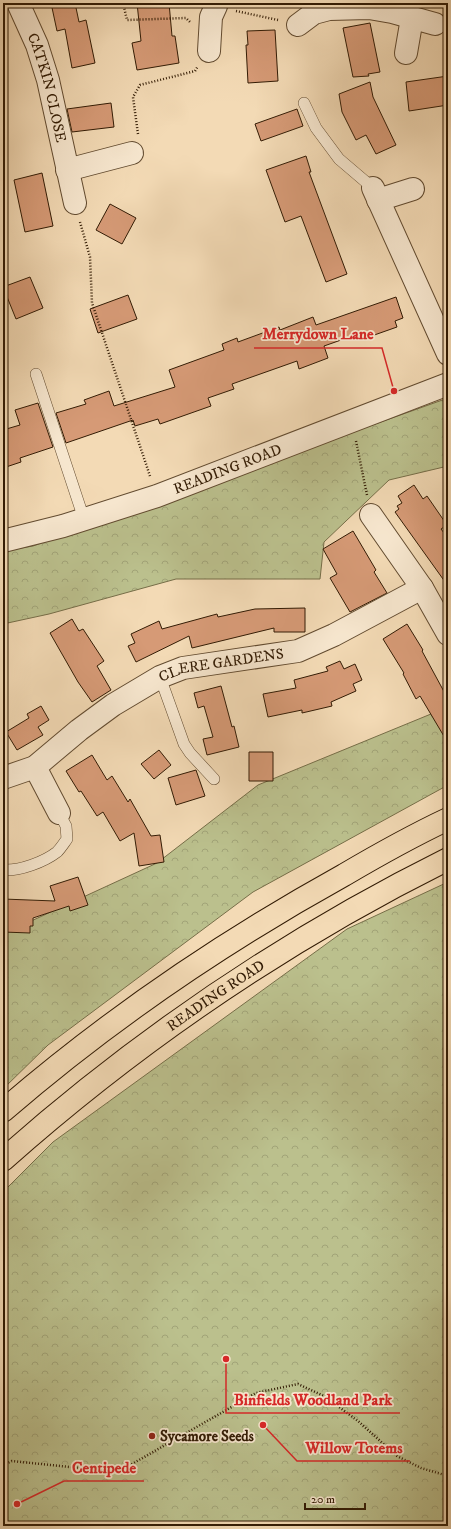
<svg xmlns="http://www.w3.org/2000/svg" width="451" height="1529" font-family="'IM FELL DW Pica',serif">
<defs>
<pattern id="forest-crowns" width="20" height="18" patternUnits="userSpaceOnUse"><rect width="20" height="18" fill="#bbc08d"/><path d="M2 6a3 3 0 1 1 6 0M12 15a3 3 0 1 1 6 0" fill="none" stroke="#a1a478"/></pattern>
</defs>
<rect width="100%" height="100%" fill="#f3dab5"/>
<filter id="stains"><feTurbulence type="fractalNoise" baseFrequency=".005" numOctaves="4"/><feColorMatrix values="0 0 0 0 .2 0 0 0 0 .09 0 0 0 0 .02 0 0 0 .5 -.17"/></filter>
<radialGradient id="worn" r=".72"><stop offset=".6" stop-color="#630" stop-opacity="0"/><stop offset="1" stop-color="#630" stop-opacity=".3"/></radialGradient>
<path fill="url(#forest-crowns)" stroke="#766e48" d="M448,398V466L389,480L324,542L320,579H176L49,614L3,624V551L33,546Z
M448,707V785L253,892L48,1045L3,1089V934L157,863L258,785Z
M448,882V1526H3V1192L53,1142L347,929Z"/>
<path fill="#d69a76" stroke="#321b04" d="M51,3H75L79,22L86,20L95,63L72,68L65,29L57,31Z
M137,3H169L172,36H175L179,63L137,70L132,43L141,41Z
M370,23L380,72L368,74L369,76L353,77L343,28Z
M275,30L278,81L248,83L246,45H248L247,31Z
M448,76V105L409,111L406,82Z
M370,82L373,97L396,145L376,154L366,135L356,140L342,112L339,94Z
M111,103L114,127L72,132L67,109Z
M297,109L303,126L261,141L255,124Z
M306,156L311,172H309L347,274L326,282L301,216L285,222L266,170Z
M42,173L53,226L25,232L14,180Z
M110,204L136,218L122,244L96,230Z
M30,277L43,308L16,319L3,287Z
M128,295L137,319L98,333L90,309Z
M396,297L403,318L395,321L397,327L363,339L361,333L324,346L328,358L299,369L297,361L232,384L234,389L208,398L211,406L160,424L158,419L135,426L133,420L66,443L56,413L86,404L84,400L109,391L114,406L175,387L169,370L224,350L222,344L237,338L238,342L279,327L280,330L313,317L316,325Z
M38,403L53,447L20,458L21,462L3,468V430L20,425L15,410Z
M414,485L423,499L427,496L447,525L441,529L448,538V586L395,512L399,509L397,506L402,503L398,496Z
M353,531L376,570L374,572L387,593L350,612L330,578L337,574L323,549Z
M305,608V632H274V628L192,648L189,636L136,662L128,646L135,643L131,634L159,621L162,629L217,614L218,617L255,609Z
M72,619L79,631L83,629L104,661L97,666L111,690L92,702L78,682L50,633Z
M407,624L423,650L422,651L448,699V743L420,696L416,699L403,674L404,673L383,639Z
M340,661L344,669L355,664L362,680L353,684L356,691L331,702L332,706L302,713V710L268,717L263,694L296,688L294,680L328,671L326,667Z
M221,686L232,727L234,726L239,747L207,755L203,739L213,737L204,706L198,708L194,693Z
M41,706L49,720L38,727L43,735L17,750L6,732L29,718L27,714Z
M159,750L171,765L154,779L141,764Z
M249,752H273V781H249Z
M92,755L107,780L112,776L128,802L130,799L151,836L160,835L164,862L139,866L134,833L120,841L103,812L97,816L81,791L79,792L66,771Z
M196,770L205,796L176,805L168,778Z
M78,877L88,905L70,911L69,906L33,918V926H30V933L3,932V899L55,901L50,886Z"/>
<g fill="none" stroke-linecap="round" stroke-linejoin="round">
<g stroke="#624b30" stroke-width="12">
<path id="lane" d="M304,103L316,128L339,159L373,188
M36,374L84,519
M160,677L184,744L190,753L214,779
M3,870C20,871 44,862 57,852C61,848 64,843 67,839L66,826L59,813"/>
</g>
<g stroke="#624b30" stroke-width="24">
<g id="street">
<path id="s1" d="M18,3L37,45L48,80L75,203"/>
<path d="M298,25L314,13L329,9L369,8L392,12L435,24"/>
<path d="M209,51L211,17L216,6V3"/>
<path d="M406,53L412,18"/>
<path d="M67,170L132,153"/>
<path d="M373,188L448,354"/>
<path d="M378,200L413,189"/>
<path d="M371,515L422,588L448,634"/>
<path id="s2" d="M3,541L63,526L157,496L448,384"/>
<path d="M35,767L59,813"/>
<path id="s3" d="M3,778L35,767L79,730L113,705L160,677L183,668L298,651L334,635L422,588"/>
</g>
</g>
<g stroke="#321b04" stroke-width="24">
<g id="highway">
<path d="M3,1111C107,1021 223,942 344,875C378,855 412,836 448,819"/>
<path id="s4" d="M3,1160C137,1041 287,939 448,859"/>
</g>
</g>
<path stroke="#321b04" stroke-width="2.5" stroke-dasharray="1 2" stroke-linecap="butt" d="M123,3L127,20L186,18L190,22
M236,11L278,20
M138,134L133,97L140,85L195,71L198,66
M80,222L90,257L92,303L150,476
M356,441L367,495
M3,1465L12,1461L118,1472L256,1393L298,1384L324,1396L358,1421L397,1456L421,1468L448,1476"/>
<use href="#lane" stroke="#f7e7cf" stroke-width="11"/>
<use href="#street" stroke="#f7e7cf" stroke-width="22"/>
<use href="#highway" stroke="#f3dab5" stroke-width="22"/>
</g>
<circle fill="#8f2418" stroke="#f7e7cf" stroke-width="1.5" cx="152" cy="1436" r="4"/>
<g text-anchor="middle" stroke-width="3.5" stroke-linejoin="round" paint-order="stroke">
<g font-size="15" fill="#321b04" stroke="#f7e7cf">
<text dy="5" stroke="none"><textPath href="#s1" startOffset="90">CATKIN CLOSE</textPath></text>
<text dy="5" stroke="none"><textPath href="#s2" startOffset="236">READING ROAD</textPath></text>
<text dy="5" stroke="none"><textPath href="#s3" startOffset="251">CLERE GARDENS</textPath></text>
<text dy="5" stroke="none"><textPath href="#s4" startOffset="269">READING ROAD</textPath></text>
</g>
<g font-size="15" font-weight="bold" fill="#321b04" stroke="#f7e7cf" text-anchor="start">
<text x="160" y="1441">Sycamore Seeds</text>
</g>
</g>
<path fill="none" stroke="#d62828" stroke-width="1.5" d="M394 391L382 348H254M226 1359L226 1413H400M263 1425L297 1461H410M17 1504L64 1481H144"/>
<g fill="#d62828" stroke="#f7e7cf" stroke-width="1.5">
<circle cx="394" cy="391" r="4"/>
<circle cx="226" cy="1359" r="4"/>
<circle cx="263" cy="1425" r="4"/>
<circle cx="17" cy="1504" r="4"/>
</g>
<g font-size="16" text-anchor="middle" font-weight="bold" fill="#d62828" stroke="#f7e7cf" stroke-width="3.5" stroke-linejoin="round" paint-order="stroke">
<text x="318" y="339">Merrydown Lane</text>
<text x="313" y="1405">Binfields Woodland Park</text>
<text x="354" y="1453">Willow Totems</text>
<text x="104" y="1473">Centipede</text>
</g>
<rect width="451" height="1529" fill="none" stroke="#f3dab5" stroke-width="16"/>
<rect x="4" y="4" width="443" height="1521" fill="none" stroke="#321b04" stroke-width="2"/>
<rect x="8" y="8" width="435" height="1513" fill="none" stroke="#321b04"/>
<path d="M305 1503v6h60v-6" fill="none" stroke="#321b04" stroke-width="2"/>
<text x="311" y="1503" font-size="12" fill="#321b04" stroke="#f7e7cf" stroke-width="3" paint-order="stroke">20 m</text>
<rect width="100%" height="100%" filter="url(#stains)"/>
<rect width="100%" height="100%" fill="url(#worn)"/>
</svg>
